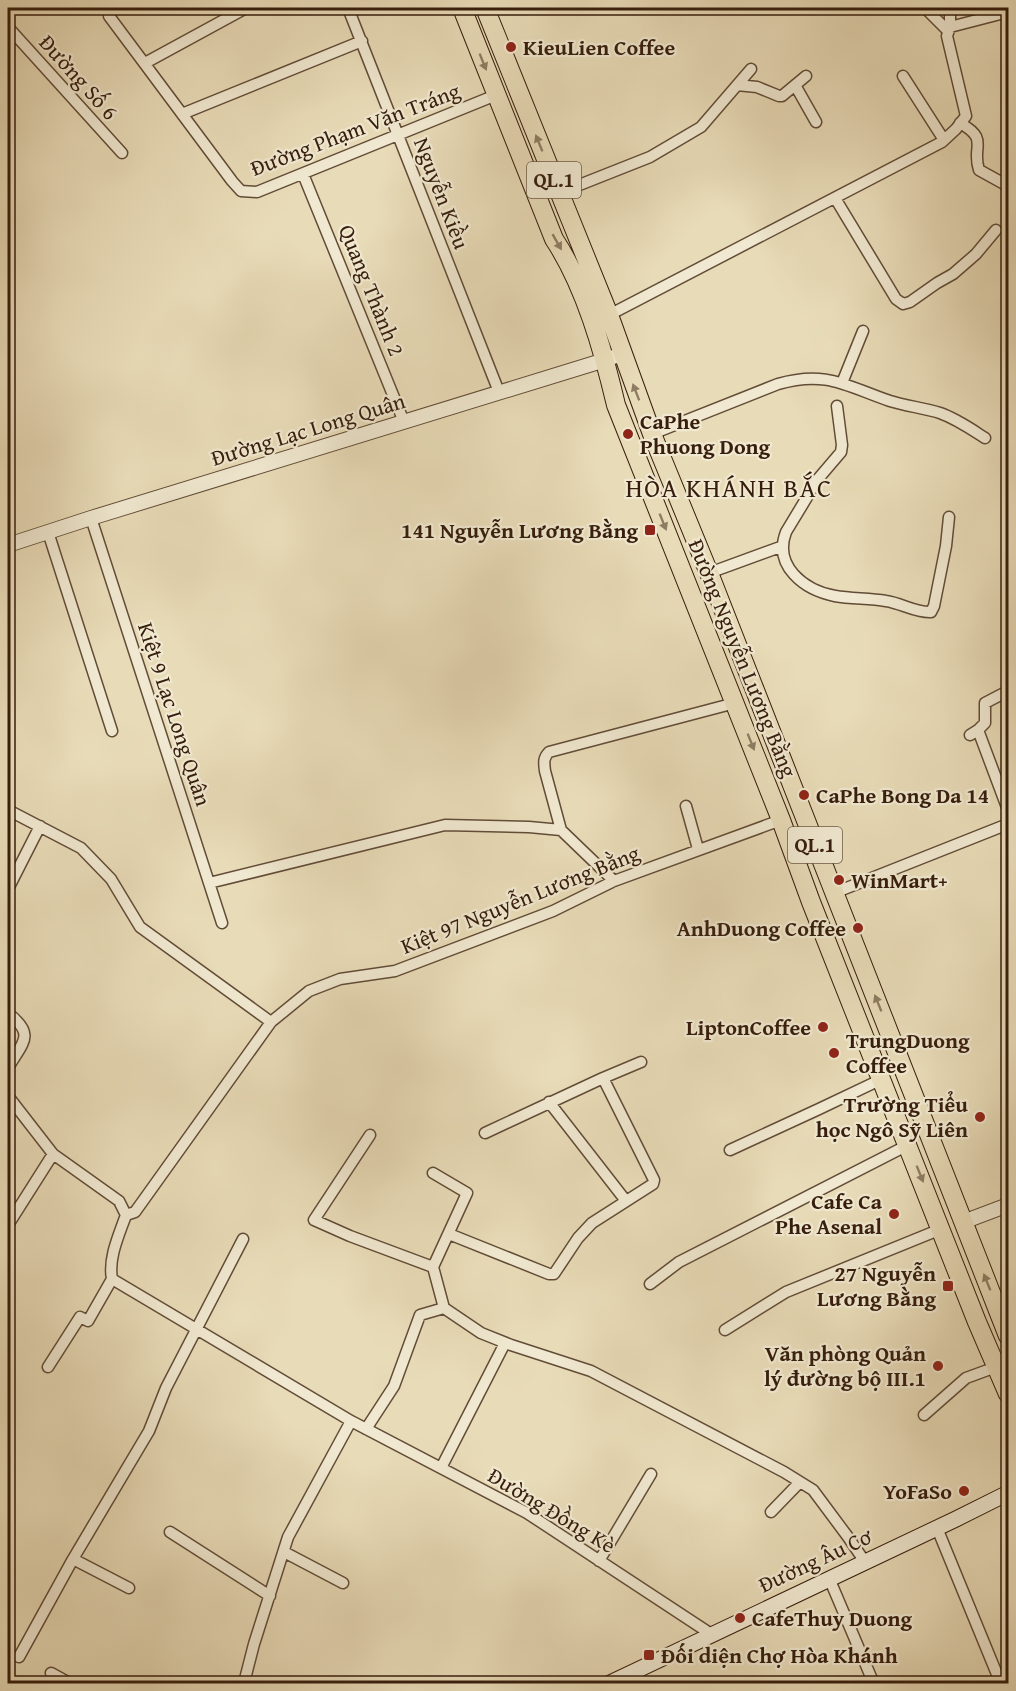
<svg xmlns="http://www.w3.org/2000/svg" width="1016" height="1691" font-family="'Gentium Book Plus',serif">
<rect width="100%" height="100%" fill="#e8dbb7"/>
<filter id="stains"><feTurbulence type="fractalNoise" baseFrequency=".00333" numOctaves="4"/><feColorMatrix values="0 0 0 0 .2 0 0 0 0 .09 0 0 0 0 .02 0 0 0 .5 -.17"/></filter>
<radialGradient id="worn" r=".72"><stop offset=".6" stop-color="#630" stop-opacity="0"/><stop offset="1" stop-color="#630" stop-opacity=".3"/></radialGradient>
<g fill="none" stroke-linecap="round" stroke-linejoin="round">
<g stroke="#624c37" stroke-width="13">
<path id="minor" d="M348,8L499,392
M925,8L948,31
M109,16L232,181L241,191L257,192L496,95
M8,27L122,153
M950,27V8
M145,63L246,8
M903,76L944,140
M737,85L757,87L779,96H782L806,76
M795,85L816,122
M182,114L362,41
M960,123C990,140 971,146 979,170L1008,186
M303,174L404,422
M559,193L650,157L701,127L751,69
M835,198L896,299L903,304L910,302L937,283L953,274L976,254L996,230
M609,315L942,142L956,129L966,116L947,36L950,27L1008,12
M842,383L863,331
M837,406L842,445L841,452L818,479L786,532C773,566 804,590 835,596C852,599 869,598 886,601C901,603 916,613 931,612L934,606L946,546L949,517
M652,434L778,384C826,370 846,386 890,401C906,406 924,408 940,413C957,419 971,429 985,438
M91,518L222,923
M48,532L112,731
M709,573L783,546
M978,730L1008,810
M970,735L978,730L985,723V703L1008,691
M686,806L698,849
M8,810L81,848L111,879L140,927L271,1022
M561,830L545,771C544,763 543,758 549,752L735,703
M209,883L445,825L529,827L561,830L614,881
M8,889L40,826
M834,893L1008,824
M8,1013C36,1035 23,1042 8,1068
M603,1078L641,1062
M8,1096L53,1154L119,1201L126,1215C119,1235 108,1258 112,1279L351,1421L527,1513L711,1634
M549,1102L626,1201
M370,1135L314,1220L350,1236L433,1267
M730,1150L819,1109L882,1079
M433,1173L467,1193L433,1267L444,1308
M126,1215L135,1212L271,1022L309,991L340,979L395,971L553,911L614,881L781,820
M8,1225L53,1154
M449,1234L549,1274H554L578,1238L592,1223L653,1184L654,1180L603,1078L485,1133
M650,1284L679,1262L908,1145
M444,1308L481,1333L511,1345L591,1371L784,1472L813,1490L848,1537L865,1562
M725,1330L786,1292L941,1229
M48,1367L80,1317L88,1321L112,1279
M924,1415L966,1378L996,1367
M366,1429L394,1386L420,1315L444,1308
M441,1468L505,1343
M771,1512L800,1482
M937,1528L1001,1684
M170,1532L270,1596
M284,1552L343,1583
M73,1559L129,1588
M599,1561L651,1474
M829,1578L874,1684
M19,1657L73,1559L149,1431L166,1388L243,1239
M51,1673L71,1684
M246,1684L245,1679L254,1644L288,1537L351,1421"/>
</g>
<g stroke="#624c37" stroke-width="16">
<path id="tertiary" d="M8,545L91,518L605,360L622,354
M963,1222L1008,1205"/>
</g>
<g stroke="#361d0c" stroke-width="17">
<path id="secondary" d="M608,1684L956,1519L1008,1493"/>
</g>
<g stroke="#361d0c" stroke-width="20">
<path id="trunk" d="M462,8L554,239C585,286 603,350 616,405L781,820L811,902L977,1322L1008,1394
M485,8L609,315L652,434L709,573L1008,1336"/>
</g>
<use href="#minor" stroke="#f0e8d0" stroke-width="10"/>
<use href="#tertiary" stroke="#f0e8d0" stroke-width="14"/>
<use href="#secondary" stroke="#f0e8d0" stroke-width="15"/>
<use href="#trunk" stroke="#e8dbb7" stroke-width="18"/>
</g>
<defs><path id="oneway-solid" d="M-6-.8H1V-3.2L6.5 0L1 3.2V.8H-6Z" transform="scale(1.5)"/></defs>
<g fill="#8f7c62">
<use href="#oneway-solid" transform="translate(483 62) rotate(68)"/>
<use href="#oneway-solid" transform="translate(539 143) rotate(-112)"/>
<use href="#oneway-solid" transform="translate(557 242) rotate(60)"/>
<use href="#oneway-solid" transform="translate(636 392) rotate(-111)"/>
<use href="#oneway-solid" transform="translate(663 522) rotate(68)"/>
<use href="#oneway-solid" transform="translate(751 742) rotate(68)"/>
<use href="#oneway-solid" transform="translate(878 1003) rotate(-112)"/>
<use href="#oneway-solid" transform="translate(920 1174) rotate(68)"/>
<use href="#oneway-solid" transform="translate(987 1282) rotate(-112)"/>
</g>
<g fill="#8f2418" stroke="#f0e8d0" stroke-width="2">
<circle cx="511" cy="47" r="6"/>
<circle cx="628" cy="434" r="6"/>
<rect x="644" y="524" width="12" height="12" rx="3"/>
<circle cx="804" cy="795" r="6"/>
<circle cx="839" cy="880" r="6"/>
<circle cx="858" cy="928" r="6"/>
<circle cx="823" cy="1027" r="6"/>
<circle cx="834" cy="1053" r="6"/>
<circle cx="980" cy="1117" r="6"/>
<circle cx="894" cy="1214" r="6"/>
<rect x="942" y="1280" width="12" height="12" rx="3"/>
<circle cx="938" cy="1366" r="6"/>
<circle cx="964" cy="1491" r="6"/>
<circle cx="740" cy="1618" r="6"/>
<rect x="643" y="1649" width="12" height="12" rx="3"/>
</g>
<g text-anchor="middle" stroke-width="4.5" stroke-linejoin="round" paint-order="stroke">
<g fill="#f0e8d0" stroke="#6e5a47" stroke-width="1.5">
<rect x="527" y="162" width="54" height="36" rx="4.5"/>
<rect x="788" y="827" width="54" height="36" rx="4.5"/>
</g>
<g font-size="21" font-weight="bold" fill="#361d0c">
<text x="554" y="187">QL.1</text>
<text x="815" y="852">QL.1</text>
</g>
<g font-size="22" font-weight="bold" fill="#361d0c" stroke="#f0e8d0" text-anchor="end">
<text x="523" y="55" text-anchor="start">KieuLien Coffee</text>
<text x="640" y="429" text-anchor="start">CaPhe<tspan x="640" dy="25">Phuong Dong</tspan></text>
<text x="638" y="538">141 Nguyễn Lương Bằng</text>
<text x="816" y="803" text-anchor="start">CaPhe Bong Da 14</text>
<text x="851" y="888" text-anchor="start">WinMart+</text>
<text x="846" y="936">AnhDuong Coffee</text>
<text x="811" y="1035">LiptonCoffee</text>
<text x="846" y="1048" text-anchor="start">TrungDuong<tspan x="846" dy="25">Coffee</tspan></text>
<text x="968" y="1112">Trường Tiểu<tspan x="968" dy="25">học Ngô Sỹ Liên</tspan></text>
<text x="882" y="1209">Cafe Ca<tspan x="882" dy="25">Phe Asenal</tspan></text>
<text x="936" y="1281">27 Nguyễn<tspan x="936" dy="25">Lương Bằng</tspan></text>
<text x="926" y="1361">Văn phòng Quản<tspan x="926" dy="25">lý đường bộ III.1</tspan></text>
<text x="952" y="1499">YoFaSo</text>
<text x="752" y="1626" text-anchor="start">CafeThuy Duong</text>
<text x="661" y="1663" text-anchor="start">Đối diện Chợ Hòa Khánh</text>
</g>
<g font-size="22" fill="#361d0c" stroke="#f0e8d0">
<text transform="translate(79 77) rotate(48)" y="8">Đường Số 6</text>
<text transform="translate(355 129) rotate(-21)" y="8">Đường Phạm Văn Tráng</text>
<text transform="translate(442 193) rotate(69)" y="8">Nguyễn Kiều</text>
<text transform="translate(372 290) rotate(68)" y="8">Quang Thành 2</text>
<text transform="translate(308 429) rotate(-17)" y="8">Đường Lạc Long Quân</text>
<text transform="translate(743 658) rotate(68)" y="8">Đường Nguyễn Lương Bằng</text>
<text transform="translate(175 714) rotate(72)" y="8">Kiệt 9 Lạc Long Quân</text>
<text transform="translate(520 899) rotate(-22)" y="8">Kiệt 97 Nguyễn Lương Bằng</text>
<text transform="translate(552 1510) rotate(31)" y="8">Đường Đồng Kè</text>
<text transform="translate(815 1560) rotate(-25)" y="8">Đường Âu Cơ</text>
</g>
<g font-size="26" letter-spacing="1.5" fill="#361d0c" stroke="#f0e8d0">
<text x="729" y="497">HÒA KHÁNH BẮC</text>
</g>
</g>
<rect width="1016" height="1691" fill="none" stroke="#e8dbb7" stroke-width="30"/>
<rect x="9" y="9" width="998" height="1673" fill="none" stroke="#361d0c" stroke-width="3"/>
<rect x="15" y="15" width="986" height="1661" fill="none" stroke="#361d0c" stroke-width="1.5"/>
<rect width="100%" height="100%" filter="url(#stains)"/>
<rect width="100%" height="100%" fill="url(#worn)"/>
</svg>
